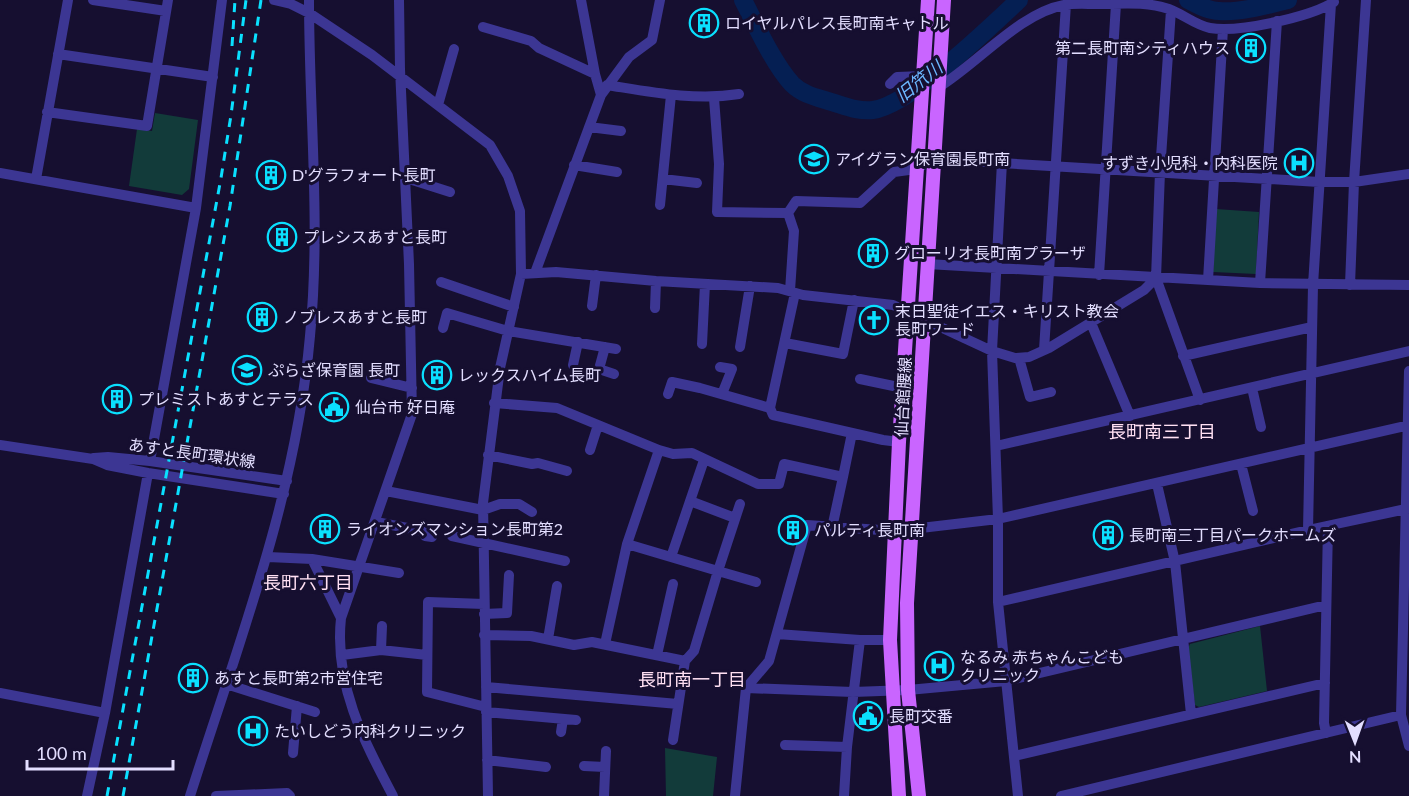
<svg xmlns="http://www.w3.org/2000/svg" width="1409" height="796" font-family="Lato,'Noto Sans JP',sans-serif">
<rect width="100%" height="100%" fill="#160f30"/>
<path fill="#123b3a" d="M155,113L198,120L189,189L182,195L129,186L137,129L152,131Z
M1216,209L1259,212L1256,274L1213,272Z
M1260,626L1267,691L1199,707L1195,705L1188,648L1190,644Z
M665,748L717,757L713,796H666Z"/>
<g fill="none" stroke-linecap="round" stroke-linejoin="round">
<path stroke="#051f53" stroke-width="18" d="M743,0C756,25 773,63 792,84C802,94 815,97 828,101C843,105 857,112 873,110C910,105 990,27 1019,0
M1188,0C1198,5 1208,11 1219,11C1239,13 1268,5 1288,0"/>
<path stroke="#3c3693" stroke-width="10" d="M93,0L166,11
M274,0L291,4L309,13L372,55L490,145L508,176L520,211L521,274L500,368L483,503L488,796
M581,0L595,74L601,95
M1171,10L1160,172L1156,278L1200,400
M483,27L531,41L539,48L595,74
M58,54L213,77
M890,84L897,77L923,76
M607,85C651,92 695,101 739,94
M939,87C978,63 1020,13 1064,5C1074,3 1086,4 1096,4C1121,4 1145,1 1169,9C1183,14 1195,25 1210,28C1238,33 1310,17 1334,2
M714,98L719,164L717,212L788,213
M438,105L454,49
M47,112L147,126L168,0
M589,127L621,131
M1002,162L992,351L998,519V602L1018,796
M574,165L617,172
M0,173L196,208
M406,178L450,192
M36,179L68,0
M663,179L697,183
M660,205L671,95
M927,264L1260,283L1409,285
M535,273L601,95L629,57L652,40L660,0
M521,274L556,272L656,281L778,288L803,295L893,305L992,351L1015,358L1029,357L1049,348L1144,290L1156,278
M1099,275L1116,4
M1208,280L1223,29
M441,282L514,307
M1260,283L1277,21
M1350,285L1354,182L1366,0
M790,291L794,231L788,213L796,201L860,203L894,172L916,169L934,159L1319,182H1354L1409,174
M795,293L770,408L773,415L883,440L899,442
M592,306L596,275
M655,308L656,281
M1091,323L1130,416
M443,328L447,313L508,331L616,349
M785,343L843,354L854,300
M702,344L705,284
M605,347L599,369L614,374
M740,347L750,286
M1044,350L1066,4
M1183,356L1312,327
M1019,358L1030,397L1051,392
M573,365L578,342
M720,367L732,369L722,394
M1409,371L1401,715L1409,746
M371,378L412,388
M860,379L903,388
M1252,388L1261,427
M668,394L672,382L700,388L770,408
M494,403L557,408L659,450L673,454L692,453L758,484H779L784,464L843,477L832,528
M0,445L93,459L107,465L148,473L284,494
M996,446L1409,351
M590,450L598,425
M488,455L532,464L538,463L567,471
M94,458L108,457L150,461L287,481
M150,461L196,208L222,0
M1241,464L1253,511
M843,477L852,433
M1157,484L1175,562L1191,714
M386,491L483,510L500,504H519L532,512
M690,501L735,518
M740,504L718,571L756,582
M376,522L423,531L425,536L432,537
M1308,530L1313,285L1331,4
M452,536L565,561
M627,544L718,571L694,651L685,661L673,740
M268,557L312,559L399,573
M671,557L704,460
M312,559L341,618
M998,602L1308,530L1406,509
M484,604L428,602L427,692L486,707
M484,614L507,613L509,575
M777,634L860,640H890
M484,635L531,636L574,645L592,642L685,661
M548,639L557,586
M605,644L627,544L659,450
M381,650L382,626
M342,655L381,650L427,655
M657,655L673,584
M226,684L315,712
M486,687L678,704
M746,688L853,692L908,690L1006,681L1326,605
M0,693L105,713
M486,712L576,720
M561,732L563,719
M1326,733L1324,723L1328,526
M785,745L847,747
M293,753L297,706
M1014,756L1325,683
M487,760L546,767
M584,766L605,767
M87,796L105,713L148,473
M190,796C238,644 296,496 310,336C321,223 309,112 309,0
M216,796L287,793L290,796
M393,796C363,739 334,684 341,618L412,414L409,264L400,69L399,0
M604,796L606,751
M735,796L746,688L769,661L807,525L895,531L998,519L1409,425
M844,796L847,747L860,640
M1061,796L1401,715"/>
<path stroke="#c965ff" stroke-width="14" d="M899,796L890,640L899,442L928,0
M919,796L908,690L907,603L944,0"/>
<path stroke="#0ae0ff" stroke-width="3" stroke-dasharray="9 8" stroke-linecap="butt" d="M232,46L235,0
M107,796L221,178L231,115L246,0
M123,796L230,206L261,0"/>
</g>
<defs>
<g id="building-ring" transform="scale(1.5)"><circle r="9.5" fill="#160f30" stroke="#0ae0ff" stroke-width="1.5"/><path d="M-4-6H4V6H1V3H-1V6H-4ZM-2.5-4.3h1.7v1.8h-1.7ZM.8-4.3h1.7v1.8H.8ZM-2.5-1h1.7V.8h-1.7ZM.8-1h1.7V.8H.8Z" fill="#0ae0ff"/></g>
<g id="school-ring" transform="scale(1.5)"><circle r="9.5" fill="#160f30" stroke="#0ae0ff" stroke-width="1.5"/><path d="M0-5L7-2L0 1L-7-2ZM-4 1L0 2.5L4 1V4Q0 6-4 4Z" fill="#0ae0ff"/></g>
<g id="hospital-ring" transform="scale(1.5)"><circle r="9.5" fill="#160f30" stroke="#0ae0ff" stroke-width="1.5"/><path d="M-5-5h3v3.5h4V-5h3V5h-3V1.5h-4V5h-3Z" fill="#0ae0ff"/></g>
<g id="church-ring" transform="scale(1.5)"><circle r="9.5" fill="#160f30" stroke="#0ae0ff" stroke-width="1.5"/><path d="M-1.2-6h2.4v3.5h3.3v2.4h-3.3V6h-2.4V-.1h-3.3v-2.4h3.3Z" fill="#0ae0ff"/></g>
<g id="civic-ring" transform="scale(1.5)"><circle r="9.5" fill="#160f30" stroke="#0ae0ff" stroke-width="1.5"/><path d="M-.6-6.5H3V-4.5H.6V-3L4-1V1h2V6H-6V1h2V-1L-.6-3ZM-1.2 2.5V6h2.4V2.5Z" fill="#0ae0ff"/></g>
</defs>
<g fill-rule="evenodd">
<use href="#building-ring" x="704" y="23"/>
<use href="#building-ring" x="1251" y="48"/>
<use href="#school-ring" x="814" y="159"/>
<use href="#hospital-ring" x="1299" y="163"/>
<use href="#building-ring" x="271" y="175"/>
<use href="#building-ring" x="282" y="237"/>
<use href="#building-ring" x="873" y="253"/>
<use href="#building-ring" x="262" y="317"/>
<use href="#church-ring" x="874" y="320"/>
<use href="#school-ring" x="247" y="370"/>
<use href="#building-ring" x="437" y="375"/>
<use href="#building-ring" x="117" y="399"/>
<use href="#civic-ring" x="334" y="407"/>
<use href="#building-ring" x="325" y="529"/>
<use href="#building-ring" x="793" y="530"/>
<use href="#building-ring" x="1108" y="535"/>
<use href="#hospital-ring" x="939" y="666"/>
<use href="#building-ring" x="193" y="678"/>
<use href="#civic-ring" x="868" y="716"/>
<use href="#hospital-ring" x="253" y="731"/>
</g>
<g text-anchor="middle" stroke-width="6" stroke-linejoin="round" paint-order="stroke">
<g font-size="16" fill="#e3deff" stroke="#160f30" text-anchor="start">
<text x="725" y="29">ロイヤルパレス長町南キャトル</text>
<text x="1230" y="54" text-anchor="end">第二長町南シティハウス</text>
<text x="835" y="165">アイグラン保育園長町南</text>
<text x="1278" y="169" text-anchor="end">すずき小児科・内科医院</text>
<text x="292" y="181">D'グラフォート長町</text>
<text x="303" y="243">プレシスあすと長町</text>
<text x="894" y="259">グローリオ長町南プラーザ</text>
<text x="895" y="317">末日聖徒イエス・キリスト教会<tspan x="895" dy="18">長町ワード</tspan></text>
<text x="283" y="323">ノブレスあすと長町</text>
<text x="268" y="376">ぷらざ保育園 長町</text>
<text x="458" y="381">レックスハイム長町</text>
<text x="138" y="405">プレミストあすとテラス</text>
<text x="355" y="413">仙台市 好日庵</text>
<text x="346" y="535">ライオンズマンション長町第2</text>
<text x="814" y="536">パルティ長町南</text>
<text x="1129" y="541">長町南三丁目パークホームズ</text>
<text x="960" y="663">なるみ 赤ちゃんこども<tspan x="960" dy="18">クリニック</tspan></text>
<text x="214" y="684">あすと長町第2市営住宅</text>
<text x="889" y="722">長町交番</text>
<text x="274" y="737">たいしどう内科クリニック</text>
</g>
<g font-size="16" fill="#e3deff" stroke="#160f30">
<text transform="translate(903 397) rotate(-87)" y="6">仙台館腰線</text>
<text transform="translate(192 453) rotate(8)" y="6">あすと長町環状線</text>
</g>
<g font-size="18" font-style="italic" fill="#6cb7ff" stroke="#160f30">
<text transform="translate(919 82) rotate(-38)" y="6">旧笊川</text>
</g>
<g font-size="18" fill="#ffe0f3" stroke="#160f30">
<text x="1162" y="438">長町南三丁目</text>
<text x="308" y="589">長町六丁目</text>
<text x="692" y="686">長町南一丁目</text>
</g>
</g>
<g transform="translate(1355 742) rotate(179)" stroke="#160f30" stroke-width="4.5" paint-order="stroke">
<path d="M0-4.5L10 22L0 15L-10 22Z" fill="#e3deff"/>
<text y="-9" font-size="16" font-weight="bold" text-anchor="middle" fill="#e3deff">N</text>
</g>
<path d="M27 760v9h146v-9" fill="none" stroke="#e3deff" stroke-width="3"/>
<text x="36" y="760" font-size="18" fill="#e3deff" stroke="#160f30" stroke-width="4.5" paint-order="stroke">100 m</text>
</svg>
